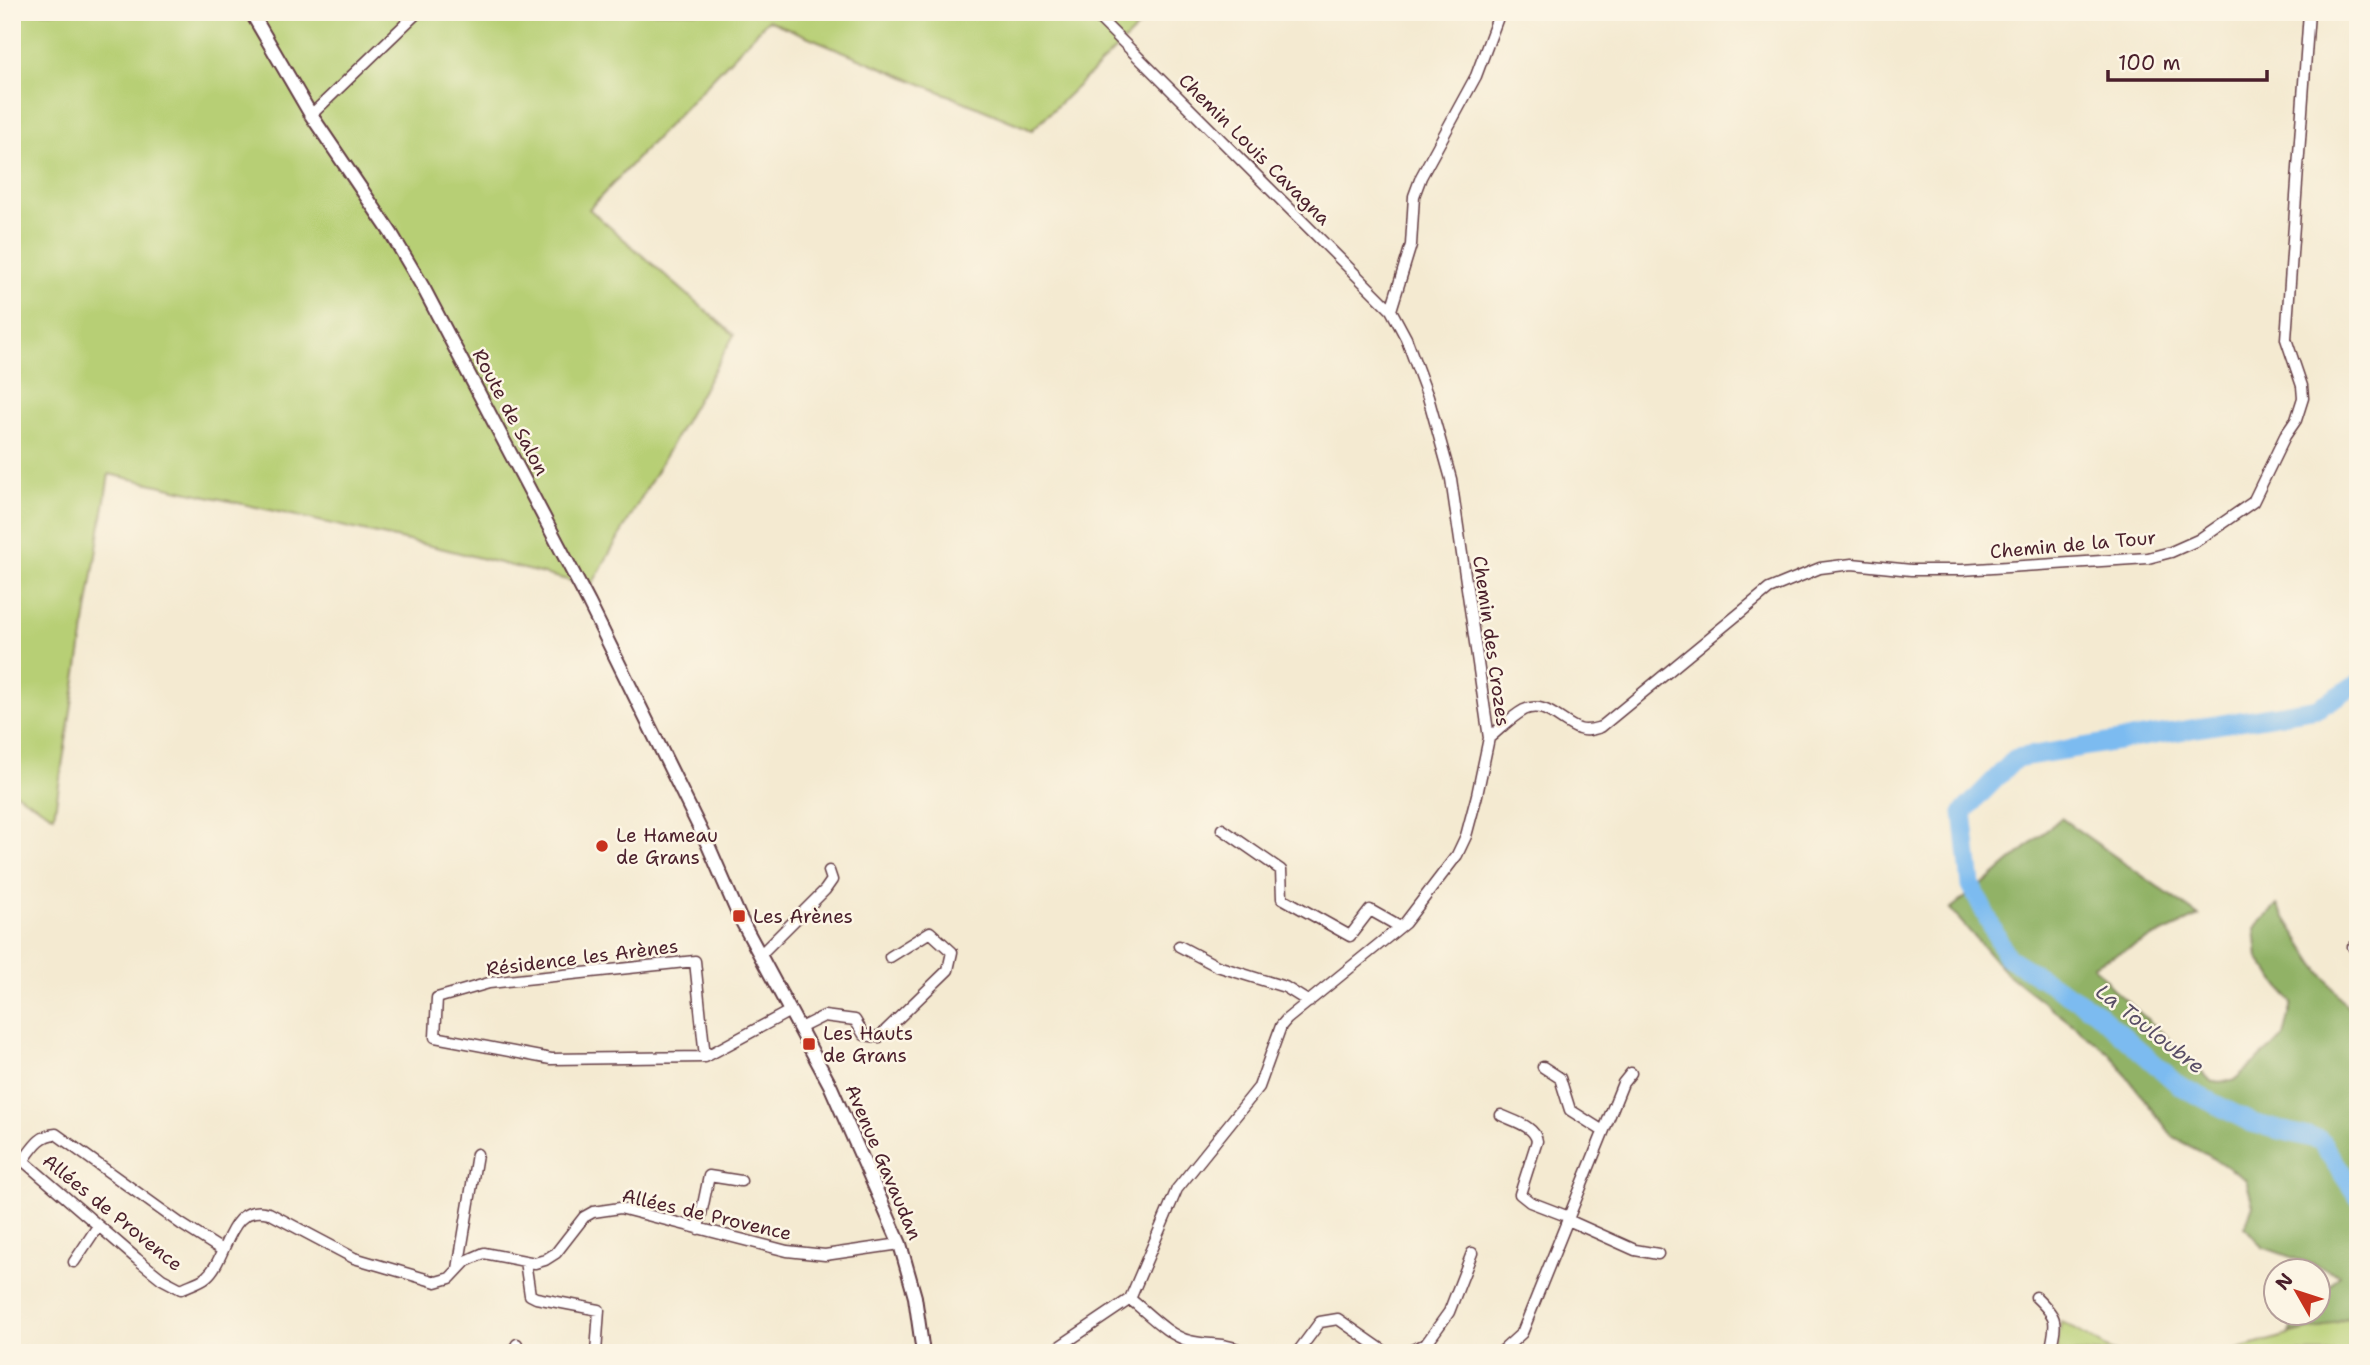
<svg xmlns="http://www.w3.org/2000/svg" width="2370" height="1365" font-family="'Shantell Sans',sans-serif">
<rect width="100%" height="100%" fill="#fcf5e5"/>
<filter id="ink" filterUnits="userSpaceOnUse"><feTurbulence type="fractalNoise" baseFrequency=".0143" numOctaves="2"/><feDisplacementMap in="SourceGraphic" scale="14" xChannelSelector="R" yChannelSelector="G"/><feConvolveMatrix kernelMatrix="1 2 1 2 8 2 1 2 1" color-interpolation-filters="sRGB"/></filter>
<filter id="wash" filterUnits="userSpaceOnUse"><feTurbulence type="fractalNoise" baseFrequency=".00686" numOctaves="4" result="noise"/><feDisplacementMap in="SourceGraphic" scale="28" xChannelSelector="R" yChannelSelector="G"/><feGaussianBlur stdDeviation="1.57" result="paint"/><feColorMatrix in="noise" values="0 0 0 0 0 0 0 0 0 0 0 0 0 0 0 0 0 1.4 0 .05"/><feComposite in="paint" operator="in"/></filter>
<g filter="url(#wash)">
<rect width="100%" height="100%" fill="#f4ead1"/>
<path fill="#b7cf74" stroke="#807750" stroke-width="2" d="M12,12H1154L1032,130L768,20L589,209L734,335L591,586L444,549L109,474L54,816L12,791Z
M2346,1318L2358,1319V1336L2353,1353H2228C2267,1339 2307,1332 2346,1318Z
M2061,1321L2115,1353H2056Z"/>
<path fill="#91b266" stroke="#6e6848" stroke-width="2" d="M2061,818L2199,916L2093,965L2113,989L2167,1037L2212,1082L2233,1081L2284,1037L2292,1003L2258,958L2255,928L2277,905L2314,963L2358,1021V1319L2345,1318L2319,1328L2290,1333L2299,1313L2318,1312V1285L2329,1287L2340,1274L2262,1247L2245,1227L2253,1205L2246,1180L2215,1159L2174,1138L2109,1053L2005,972L1950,909L1992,877Z"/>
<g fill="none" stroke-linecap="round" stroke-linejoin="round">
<path stroke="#7cbbf0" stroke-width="19" d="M2358,684L2318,708L2016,758L1963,812L1971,885L2007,957L2095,1011L2180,1086L2252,1123L2320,1140L2358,1197"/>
</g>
</g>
<g filter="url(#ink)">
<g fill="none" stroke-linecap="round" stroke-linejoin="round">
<g stroke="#643d44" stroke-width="13">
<path id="minor" d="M311,115L418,12
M1391,310L1411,245L1414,196L1421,177L1476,76L1500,12
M1489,738C1500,729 1511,717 1524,710C1545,700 1561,723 1579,729C1587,732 1594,729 1601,727L1769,589L1820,568L1852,564L1911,570H1962L2148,558L2171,552L2198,540L2253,502L2285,436L2296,420L2303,398L2302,386L2286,339L2309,12
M1222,829L1281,870L1282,898L1350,936L1370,910L1400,927
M1179,946L1217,966L1285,987L1309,1002
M2353,947L2358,952
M760,955L825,890L832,880L829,871
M800,1028L824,1016L855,1020L864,1035L879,1037L948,970L952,952L930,932L890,957
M705,1057L695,961L489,983L437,998L435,1037L551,1059L705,1057L790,1011
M1543,1067L1560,1078L1570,1110L1603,1131
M1501,1115C1513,1121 1535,1126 1537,1141L1520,1194L1530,1202L1569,1217
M12,1151L137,1259L162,1279L181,1289C189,1285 200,1282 206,1277C229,1258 227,1202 269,1213L354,1258L436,1282L450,1278L466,1261L484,1253L535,1263L545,1260L556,1253L584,1217L593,1212L620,1208L787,1251L825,1255L900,1244
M23,1161C33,1148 39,1135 56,1134L181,1224L222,1250
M1568,1220L1635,1250L1658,1254
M698,1229L709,1176L741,1181
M525,1261L530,1295L536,1298L599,1310L596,1353
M74,1262L98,1226
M458,1269L477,1154
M2036,1297C2060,1320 2056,1321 2050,1353
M1130,1299C1147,1312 1168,1336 1190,1341C1208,1346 1229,1342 1245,1353
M512,1353L517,1344
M1050,1353L1130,1299L1177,1189L1259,1087L1281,1026L1287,1019L1405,923L1457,855L1466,836L1477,795L1489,738L1451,479L1428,397L1406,338L1391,310L1093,12
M1297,1353L1320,1322L1338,1319L1387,1353
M1405,1353L1426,1344L1449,1312L1472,1253
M1500,1353L1522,1333L1623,1083L1631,1073"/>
</g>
<g stroke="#643d44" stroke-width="16">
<path id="tertiary" d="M251,12L311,115L391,233L424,289L589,603L708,845L739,916L830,1085L900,1244L915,1297L923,1353"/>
</g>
<use href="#minor" stroke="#fff" stroke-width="10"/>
<use href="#tertiary" stroke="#fff" stroke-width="12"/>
</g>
</g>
<g fill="#c8321e" stroke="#fcf5e5" stroke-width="2.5">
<circle cx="602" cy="846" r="7"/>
<rect x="732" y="909" width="14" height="14" rx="3.5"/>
<rect x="802" y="1037" width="14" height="14" rx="3.5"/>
</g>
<g text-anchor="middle" stroke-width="5" stroke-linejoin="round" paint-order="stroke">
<g font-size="19" fill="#4a1f2b" stroke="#fcf5e5">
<text transform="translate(1255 149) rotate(45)" y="7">Chemin Louis Cavagna</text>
<text transform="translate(511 412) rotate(62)" y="7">Route de Salon</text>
<text transform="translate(2073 544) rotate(-5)" y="7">Chemin de la Tour</text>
<text transform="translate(1492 641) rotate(82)" y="7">Chemin des Crozes</text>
<text transform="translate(582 957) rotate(-7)" y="7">Résidence les Arènes</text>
<text transform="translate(884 1162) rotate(67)" y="7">Avenue Gavaudan</text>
<text transform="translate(113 1212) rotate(39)" y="7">Allées de Provence</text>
<text transform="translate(707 1214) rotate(13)" y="7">Allées de Provence</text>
</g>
<g font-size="19" fill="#4a1f2b" stroke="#fcf5e5" text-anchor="start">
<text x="616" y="842">Le Hameau<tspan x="616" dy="22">de Grans</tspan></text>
<text x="753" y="923">Les Arènes</text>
<text x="823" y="1040">Les Hauts<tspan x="823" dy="22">de Grans</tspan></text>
</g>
<g font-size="21" font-style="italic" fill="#594e66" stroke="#fcf5e5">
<text transform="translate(2150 1029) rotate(38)" y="7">La Touloubre</text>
</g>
</g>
<rect width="2370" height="1365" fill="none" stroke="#fcf5e5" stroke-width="42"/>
<g transform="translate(2297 1292) rotate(309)"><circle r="33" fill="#fcf5e5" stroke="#b59f9b" stroke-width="2"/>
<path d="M0-5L12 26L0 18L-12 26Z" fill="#c8321e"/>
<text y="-10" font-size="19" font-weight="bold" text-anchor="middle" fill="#4a1f2b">N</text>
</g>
<path d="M2108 70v10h159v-10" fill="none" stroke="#4a1f2b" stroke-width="3.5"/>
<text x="2118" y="70" font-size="21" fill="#4a1f2b" stroke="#fcf5e5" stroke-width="5" paint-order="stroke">100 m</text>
</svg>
